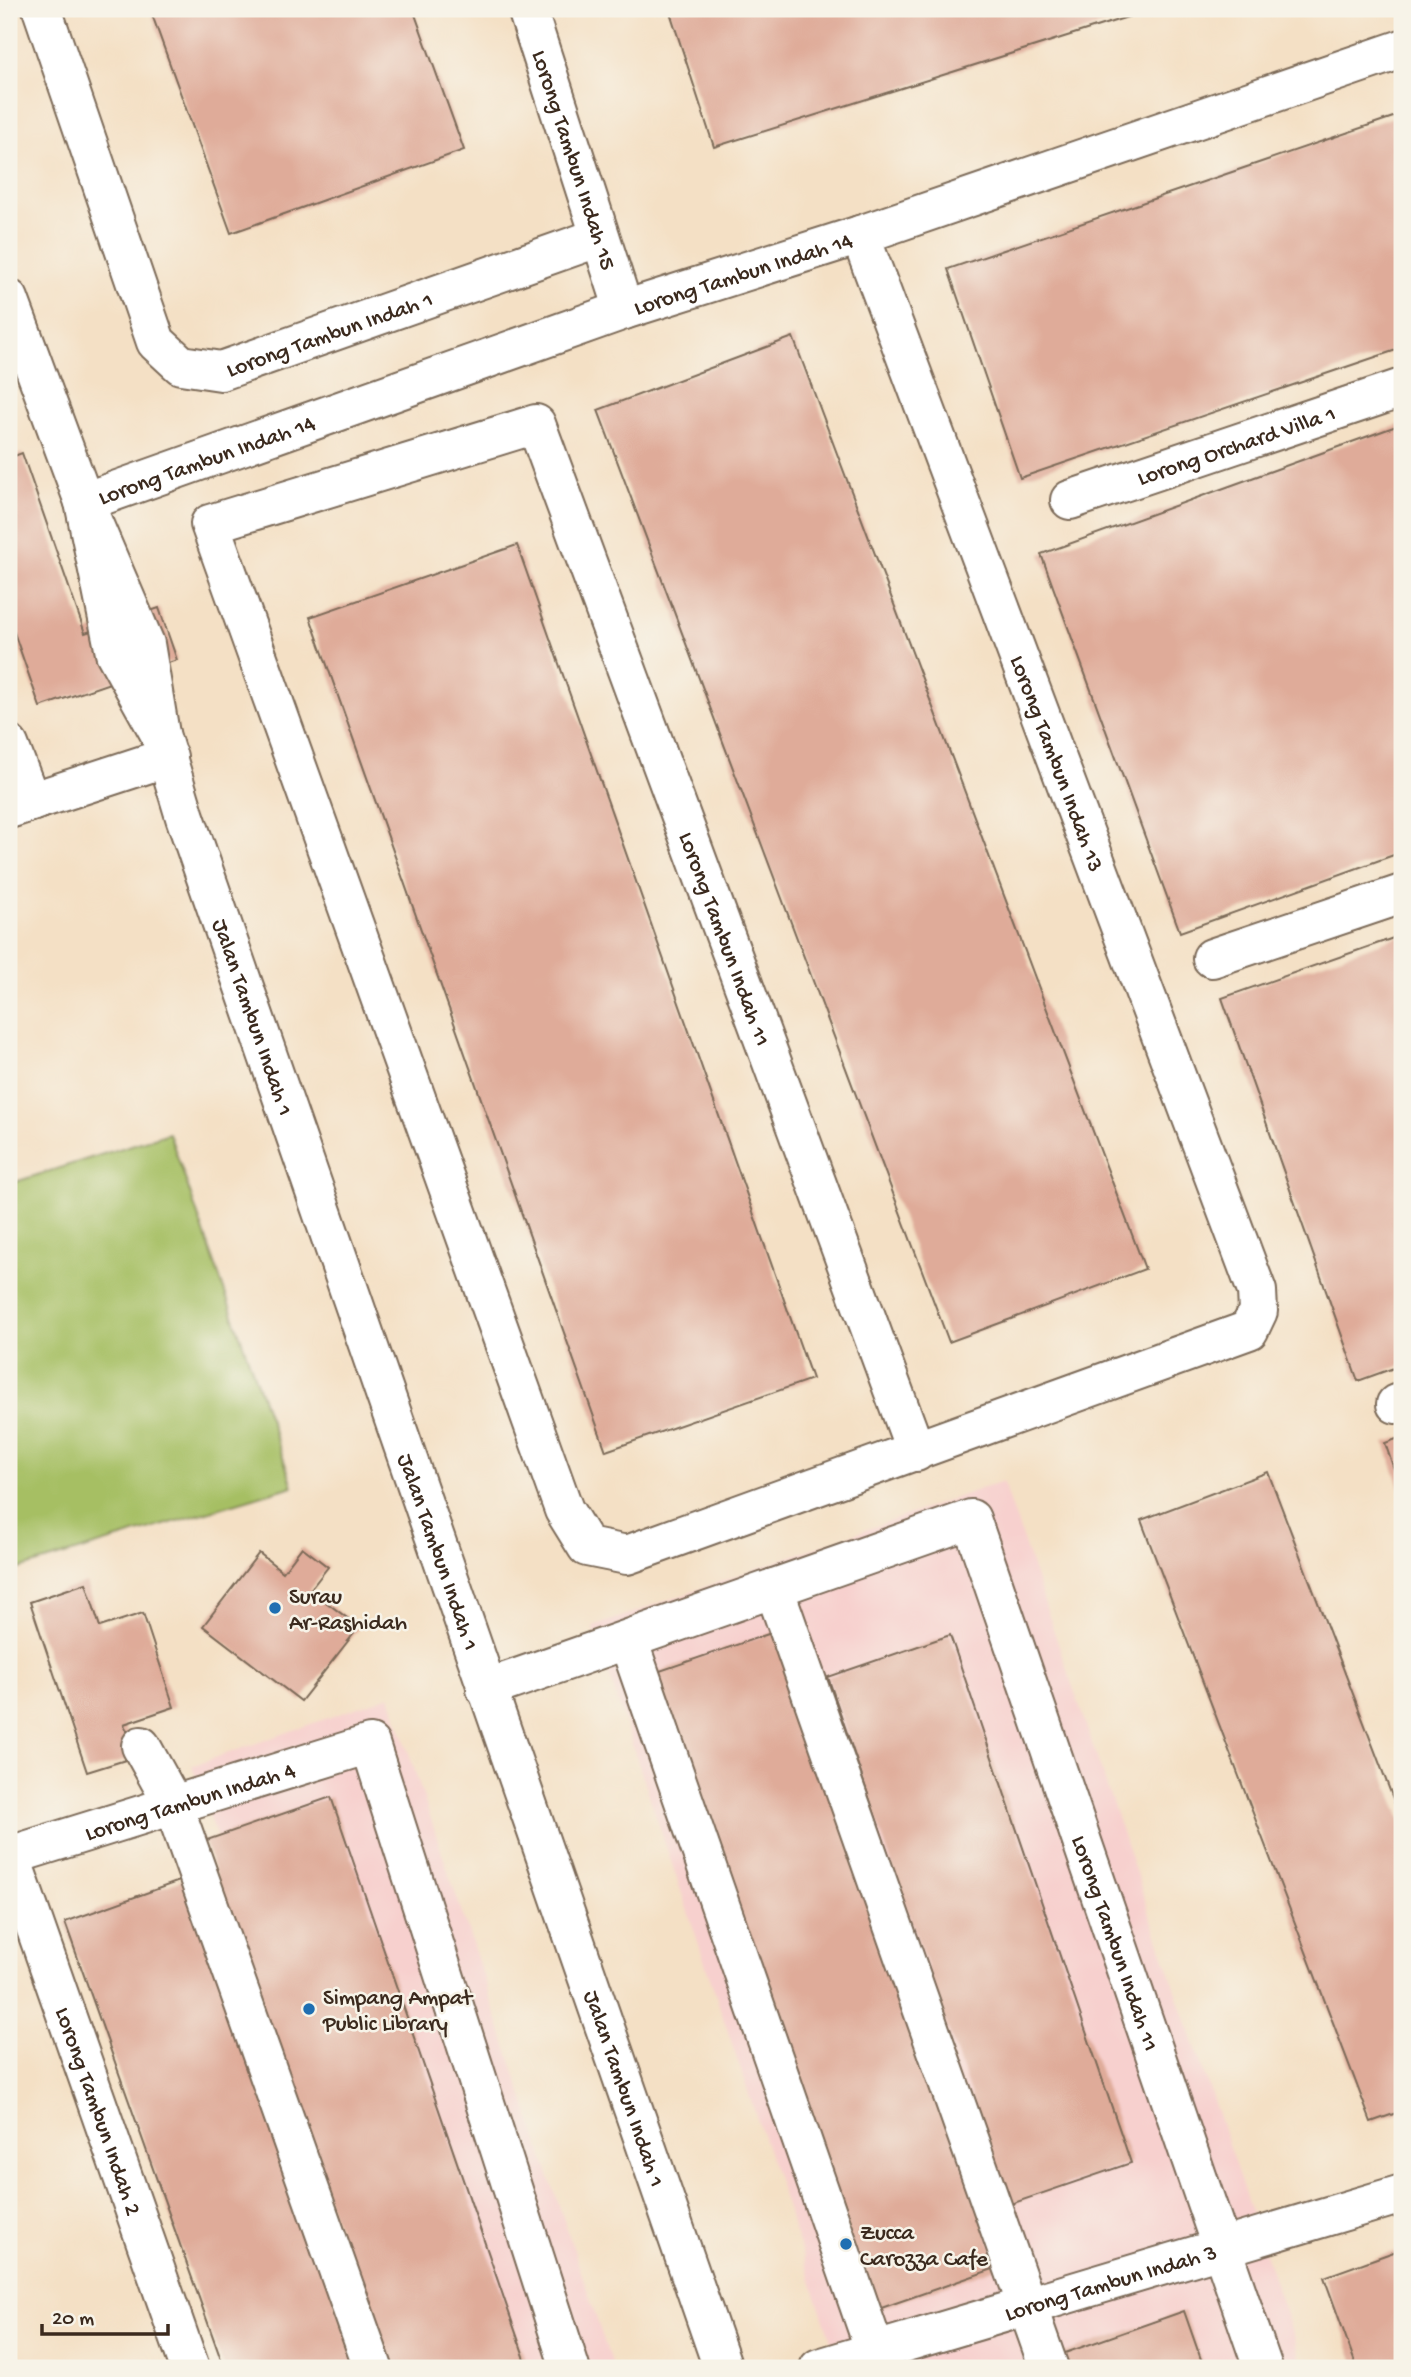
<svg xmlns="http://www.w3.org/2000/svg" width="1411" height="2377" font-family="'Gochi Hand',sans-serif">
<rect width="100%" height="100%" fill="#f7f3e8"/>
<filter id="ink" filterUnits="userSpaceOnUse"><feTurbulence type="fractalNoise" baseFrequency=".0143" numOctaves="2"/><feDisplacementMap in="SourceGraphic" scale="14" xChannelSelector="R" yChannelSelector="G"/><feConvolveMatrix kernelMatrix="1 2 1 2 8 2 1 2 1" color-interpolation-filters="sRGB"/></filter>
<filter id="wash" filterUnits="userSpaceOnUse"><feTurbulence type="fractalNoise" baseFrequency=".00686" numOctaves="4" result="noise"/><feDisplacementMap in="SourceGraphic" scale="28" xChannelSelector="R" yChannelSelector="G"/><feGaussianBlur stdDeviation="1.57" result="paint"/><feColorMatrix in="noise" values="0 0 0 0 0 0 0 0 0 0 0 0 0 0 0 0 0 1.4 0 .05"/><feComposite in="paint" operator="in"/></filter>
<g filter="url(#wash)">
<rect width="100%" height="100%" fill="#f4e0c5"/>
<path fill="#f7d0ce" d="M1003,1481L1304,2368H840L593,1627Z
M390,1696L613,2368H402L192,1766Z"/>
<path fill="#a6bf64" stroke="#707441" stroke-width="2" d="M169,1133L293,1486L9,1572V1184Z"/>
<g id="blocks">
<path fill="#dfab99" d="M150,9H413L464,150L231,233Z
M669,9H1153L714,147Z
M1402,114V348L1020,478L948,269Z
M793,337L1145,1269L949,1342L598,410Z
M1402,424V852L1180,932L1041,554Z
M22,453L85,633L159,608L177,660L40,707L9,618V458Z
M517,545L812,1379L606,1451L310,617Z
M1402,935V1365L1358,1381L1222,998Z
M1402,1437V1492L1385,1443Z
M1268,1472L1402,1822V2111L1371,2122L1141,1520Z
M302,1547L328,1567L310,1590L359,1627L301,1701L203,1626L259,1553L283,1572Z
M86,1583L100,1627L143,1613L174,1707L124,1724L135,1757L87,1772L30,1602Z
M777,1631L999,2267L867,2313L645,1676Z
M950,1635L1131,2163L1008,2205L828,1677Z
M331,1797L528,2368H386L204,1841Z
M185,1879L359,2368H224L65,1922Z
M1402,2249V2368H1357L1324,2277Z
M1184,2311L1204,2368H1067L1062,2354Z"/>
</g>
</g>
<g filter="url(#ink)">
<use href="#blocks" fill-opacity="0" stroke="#7c6a58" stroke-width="2"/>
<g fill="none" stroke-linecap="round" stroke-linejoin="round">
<g stroke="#7c6a58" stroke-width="42">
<g id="minor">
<path id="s1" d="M42,9L156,342L181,365L221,371L600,237"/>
<path id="s2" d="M527,9L624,310"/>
<path id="s3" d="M860,235L1257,1291L1258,1311L1249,1330L627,1555L587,1547L564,1510L210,524L536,424L916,1452"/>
<path id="s4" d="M9,299L84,502L624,310L860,235L1402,49"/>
<path id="s5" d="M1070,500L1402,388"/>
<path d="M84,502L145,644L160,734L115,653Z"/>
<path id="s6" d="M160,734L185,817L723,2368"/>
<path d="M9,745L31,802"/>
<path d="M9,809L168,757"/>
<path d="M1212,958L1402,894"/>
<path d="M1396,1404L1402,1402"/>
<path d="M774,1588L1049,2368"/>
<path d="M628,1640L881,2368"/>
<path id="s7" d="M486,1689L971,1519L1263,2368"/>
<path d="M141,1746L173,1804L373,2368"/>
<path id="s8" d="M10,1855L190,2368"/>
<path id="s9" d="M9,1856L370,1744L570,2368"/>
<path id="s10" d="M819,2368L1402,2194"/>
</g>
</g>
<use href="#minor" stroke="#fff" stroke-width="38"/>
</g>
</g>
<g fill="#1f6fb2" stroke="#f7f3e8" stroke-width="2.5">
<circle cx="275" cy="1608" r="7"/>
<circle cx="309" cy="2009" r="7"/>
<circle cx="846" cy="2244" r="7"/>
</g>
<g text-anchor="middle" stroke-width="5" stroke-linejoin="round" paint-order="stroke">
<g font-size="23" fill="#3b2a1e" stroke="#f7f3e8">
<text dy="8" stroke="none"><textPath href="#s2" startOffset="158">Lorong Tambun Indah 15</textPath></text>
<text dy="8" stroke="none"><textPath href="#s4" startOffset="914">Lorong Tambun Indah 14</textPath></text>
<text dy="8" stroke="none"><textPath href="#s1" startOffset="541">Lorong Tambun Indah 1</textPath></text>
<text dy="8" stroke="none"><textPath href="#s5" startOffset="175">Lorong Orchard Villa 1</textPath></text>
<text dy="8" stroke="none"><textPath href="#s4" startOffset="346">Lorong Tambun Indah 14</textPath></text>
<text dy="8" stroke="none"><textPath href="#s3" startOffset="564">Lorong Tambun Indah 13</textPath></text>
<text dy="8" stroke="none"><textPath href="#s3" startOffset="3852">Lorong Tambun Indah 11</textPath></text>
<text dy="8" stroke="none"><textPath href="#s6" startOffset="298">Jalan Tambun Indah 1</textPath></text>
<text dy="8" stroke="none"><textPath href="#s6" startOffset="864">Jalan Tambun Indah 1</textPath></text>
<text dy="8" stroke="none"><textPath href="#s9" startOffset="189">Lorong Tambun Indah 4</textPath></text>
<text dy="8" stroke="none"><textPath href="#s7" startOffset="962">Lorong Tambun Indah 11</textPath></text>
<text dy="8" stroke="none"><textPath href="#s6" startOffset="1432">Jalan Tambun Indah 1</textPath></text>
<text dy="8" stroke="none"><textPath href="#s8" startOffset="271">Lorong Tambun Indah 2</textPath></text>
<text dy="8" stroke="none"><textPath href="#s10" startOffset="304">Lorong Tambun Indah 3</textPath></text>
</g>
<g font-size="23" fill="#3b2a1e" stroke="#f7f3e8" text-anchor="start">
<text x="289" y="1603">Surau<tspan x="289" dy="26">Ar-Rashidah</tspan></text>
<text x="323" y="2004">Simpang Ampat<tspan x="323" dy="26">Public Library</tspan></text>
<text x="860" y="2239">Zucca<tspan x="860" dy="26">Carozza Cafe</tspan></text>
</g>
</g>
<rect width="1411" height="2377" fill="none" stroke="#f7f3e8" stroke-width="35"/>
<path d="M42 2324v10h126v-10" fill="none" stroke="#3b2a1e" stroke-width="3.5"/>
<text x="52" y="2324" font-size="21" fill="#3b2a1e" stroke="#f7f3e8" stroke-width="5" paint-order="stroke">20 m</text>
</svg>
